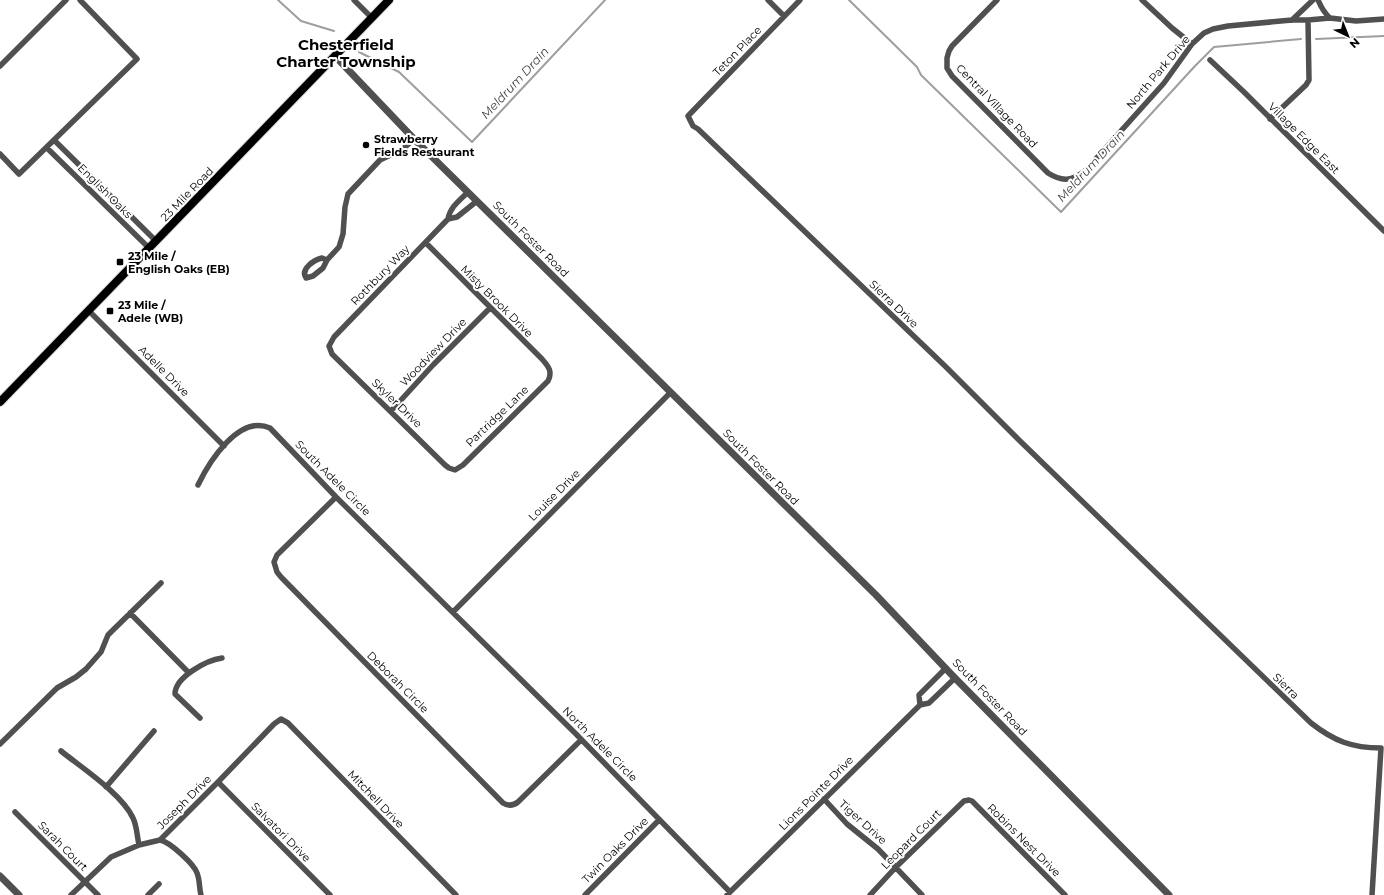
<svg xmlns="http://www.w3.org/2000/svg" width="1384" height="895" font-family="Montserrat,sans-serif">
<rect width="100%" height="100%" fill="#fff"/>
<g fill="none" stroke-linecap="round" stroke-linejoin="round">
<path stroke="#9e9e9e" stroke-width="2" d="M278,0L301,21L334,31
M849,0L917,67L921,75L1061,212L1195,66L1214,47L1301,39
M1316,39L1384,36
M359,52L399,72L472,142L605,0"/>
<g stroke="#dbdbdb" stroke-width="10">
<path id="primary" d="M0,402L389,0"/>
</g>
<path stroke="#505050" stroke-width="5.5" d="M354,0L372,18
M768,0L784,16
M800,0L688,116L693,126L698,129L946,367L1020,441L1311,723C1334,741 1352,748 1381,748L1372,895
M997,0L952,46L949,51L947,58V68L952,76L1048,173C1062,182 1072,181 1085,171L1164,83L1192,44L1204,33L1213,29L1228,26L1292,20H1308L1330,18L1356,21L1384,19
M1142,0L1172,28L1192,44
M1318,0C1321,7 1324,13 1330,18
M1292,20L1313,0
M1210,60L1244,92L1384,231
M0,66L66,0
M1270,119L1306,85L1309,80L1308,20
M54,140L156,241
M47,148L149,248
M0,154L19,174L137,59L80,0
M468,192C460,200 450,207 448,219L457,217L477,201
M426,243L542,359C548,366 553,371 548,381L463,465L455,470L449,468L445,465L332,354L329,346L334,337L448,219
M327,260L322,258C314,260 300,269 306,278L313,276L323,268L327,260L339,247L343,234L345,207L348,194L380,160L403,149L414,139
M89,311L224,446
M391,411L433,365L490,308
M198,485C209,462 239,414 270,428L336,497L575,733L730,892
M336,497L277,555L274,562L277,572L281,577L503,803C508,806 513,806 518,802L581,740
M453,612L670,393
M130,613L189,673
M946,668L919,695L920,705L929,703L955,678
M200,718L175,694C175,677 207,660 222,658
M0,744L57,688L76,677L86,669L101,652L108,635L112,631L161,583
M61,751C82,768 122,794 133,818C137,826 137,836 139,845
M218,782L330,895
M106,787L154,731
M824,799L847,824L878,849L922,895
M15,812L98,895
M160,840C170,842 194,864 197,873C200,880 199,888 201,895
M71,895L111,857L139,845L160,840L218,782L274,724L281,719L288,723L456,895
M148,895L159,884
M585,895L659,820
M727,895L920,705
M870,895L896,867L964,801L969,800L972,801L1065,895"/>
<path stroke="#505050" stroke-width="7" d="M335,56L414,139L876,595L951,674L1169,895
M0,876L19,895"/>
<use href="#primary" stroke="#000" stroke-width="8"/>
</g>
<g fill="#000" stroke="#fff" stroke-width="1.5">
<circle cx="366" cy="145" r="4"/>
<rect x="116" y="258" width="8" height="8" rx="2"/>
<rect x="106" y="307" width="8" height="8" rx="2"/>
</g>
<g text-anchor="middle" stroke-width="4" stroke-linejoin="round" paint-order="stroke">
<g font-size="11" fill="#000" stroke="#fff">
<text transform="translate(737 51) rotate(-46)" y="4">Teton Place</text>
<text transform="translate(1158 72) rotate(-50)" y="4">North Park Drive</text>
<text transform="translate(997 106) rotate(46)" y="4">Central Village Road</text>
<text transform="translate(1304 138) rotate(45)" y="4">Village Edge East</text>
<text transform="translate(105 191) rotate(45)" y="4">English Oaks</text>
<text transform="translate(187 194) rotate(-46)" y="4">23 Mile Road</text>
<text transform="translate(531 239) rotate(45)" y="4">South Foster Road</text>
<text transform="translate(380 275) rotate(-46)" y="4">Rothbury Way</text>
<text transform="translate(497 301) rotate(45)" y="4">Misty Brook Drive</text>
<text transform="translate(894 304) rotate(44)" y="4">Sierra Drive</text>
<text transform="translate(433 352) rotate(-46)" y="4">Woodview Drive</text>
<text transform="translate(164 371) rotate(45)" y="4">Adelle Drive</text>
<text transform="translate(397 403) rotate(44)" y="4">Skyler Drive</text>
<text transform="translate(497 416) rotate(-44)" y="4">Partridge Lane</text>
<text transform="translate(761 467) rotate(45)" y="4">South Foster Road</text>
<text transform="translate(333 478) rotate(45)" y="4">South Adele Circle</text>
<text transform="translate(554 495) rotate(-45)" y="4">Louise Drive</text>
<text transform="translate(398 682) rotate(45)" y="4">Deborah Circle</text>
<text transform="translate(1286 686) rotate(44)" y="4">Sierra</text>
<text transform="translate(990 697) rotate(46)" y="4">South Foster Road</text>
<text transform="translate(600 744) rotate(45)" y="4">North Adele Circle</text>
<text transform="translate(816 793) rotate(-45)" y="4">Lions Pointe Drive</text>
<text transform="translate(376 799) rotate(46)" y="4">Mitchell Drive</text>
<text transform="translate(184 802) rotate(-45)" y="4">Joseph Drive</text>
<text transform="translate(863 822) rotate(42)" y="4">Tiger Drive</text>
<text transform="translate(281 832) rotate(45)" y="4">Salvatori Drive</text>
<text transform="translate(911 839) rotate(-45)" y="4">Leopard Court</text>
<text transform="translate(1024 840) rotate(45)" y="4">Robins Nest Drive</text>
<text transform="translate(63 846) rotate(45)" y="4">Sarah Court</text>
<text transform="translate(615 850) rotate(-45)" y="4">Twin Oaks Drive</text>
</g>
<g font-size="11" font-weight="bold" fill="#000" stroke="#fff" text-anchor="start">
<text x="374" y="143">Strawberry<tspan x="374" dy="13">Fields Restaurant</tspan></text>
<text x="128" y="260">23 Mile /<tspan x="128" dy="13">English Oaks (EB)</tspan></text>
<text x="118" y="309">23 Mile /<tspan x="118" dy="13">Adele (WB)</tspan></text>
</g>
<g font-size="12" font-style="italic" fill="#3f3f3f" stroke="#fff">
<text transform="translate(515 83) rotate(-47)" y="4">Meldrum Drain</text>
<text transform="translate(1091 166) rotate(-47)" y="4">Meldrum Drain</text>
</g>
<g font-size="15" font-weight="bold" fill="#000" stroke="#fff">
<text x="346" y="50">Chesterfield<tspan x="346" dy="17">Charter Township</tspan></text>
</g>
</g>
<g transform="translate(1348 36) rotate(137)" stroke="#ffffff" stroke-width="3" paint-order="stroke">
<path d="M0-3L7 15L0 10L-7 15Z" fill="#000000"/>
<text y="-6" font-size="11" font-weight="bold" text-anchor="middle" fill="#000000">N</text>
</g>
</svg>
